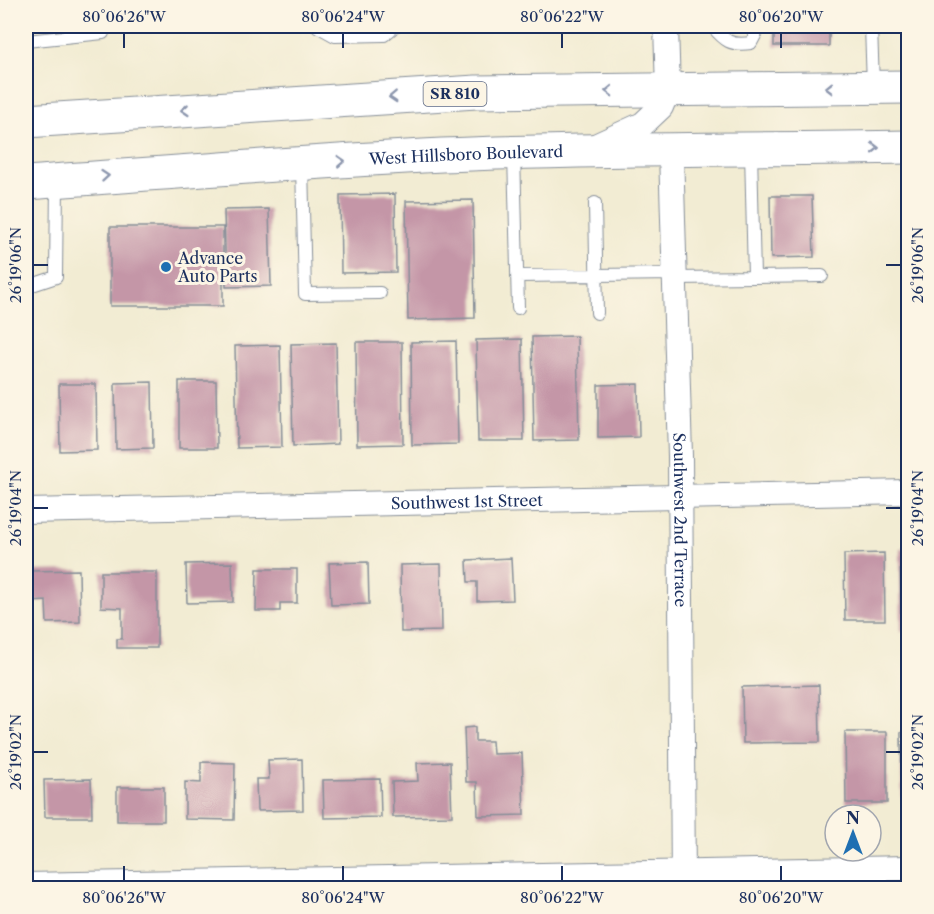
<svg xmlns="http://www.w3.org/2000/svg" width="934" height="914" font-family="'Libre Caslon Text',serif">
<rect width="100%" height="100%" fill="#fcf5e5"/>
<filter id="ink" filterUnits="userSpaceOnUse"><feTurbulence type="fractalNoise" baseFrequency=".0167" numOctaves="2"/><feDisplacementMap in="SourceGraphic" scale="12" xChannelSelector="R" yChannelSelector="G"/><feConvolveMatrix kernelMatrix="1 2 1 2 8 2 1 2 1" color-interpolation-filters="sRGB"/></filter>
<filter id="wash" filterUnits="userSpaceOnUse"><feTurbulence type="fractalNoise" baseFrequency=".008" numOctaves="4" result="noise"/><feDisplacementMap in="SourceGraphic" scale="24" xChannelSelector="R" yChannelSelector="G"/><feGaussianBlur stdDeviation="1.35" result="paint"/><feColorMatrix in="noise" values="0 0 0 0 0 0 0 0 0 0 0 0 0 0 0 0 0 1.4 0 .05"/><feComposite in="paint" operator="in"/></filter>
<g filter="url(#wash)">
<rect width="100%" height="100%" fill="#f2ecd3"/>
<g id="blocks">
<path fill="#c496a7" d="M774,26H829V46H774Z
M395,194L396,272L341,273L340,195Z
M770,196H812L814,257L771,258Z
M473,200L475,318L408,320L406,201Z
M269,209L271,286L226,287L224,210Z
M110,227H223V306H110Z
M577,336L579,440L534,441L532,337Z
M522,339L524,441H478L476,340Z
M456,341L458,444L412,445L411,342Z
M356,342H402L403,444L357,445Z
M336,343L338,444L293,446L291,344Z
M280,345L282,447L237,448L235,346Z
M179,381H216L217,448H179Z
M152,382L153,448L116,449L115,383Z
M59,384H96L97,450L60,451Z
M638,384L639,437L598,438V385Z
M900,549H908V632H901Z
M884,553L885,620H845L844,554Z
M511,558L513,600L477,601V582H468L467,560Z
M368,562L369,604L331,605L329,563Z
M232,563L233,602L187,603L186,564Z
M441,564L442,631L401,632L400,565Z
M257,569H297V603H280V611H256Z
M79,570L80,622L47,623L46,601L31,602V571Z
M101,572H157V648H117V639H122V608L101,607Z
M819,685L820,742L743,743L742,687Z
M475,727V741H492L493,754L522,753L524,815L478,816L477,782H466L464,728Z
M908,731V802H902L901,732Z
M845,732H887V803H846Z
M302,759L303,810L257,811L256,779H269L268,760Z
M201,762L235,763L234,820L185,819V782L201,783Z
M450,762L452,816L393,817L392,782L418,781L417,763Z
M91,779L92,817H45L44,780Z
M380,779L381,817L324,818L323,780Z
M117,787H164V821H117Z"/>
</g>
</g>
<g filter="url(#ink)">
<use href="#blocks" fill-opacity="0" stroke="#868e98" stroke-width="1.5"/>
<g fill="none" stroke-linecap="round" stroke-linejoin="round">
<g stroke="#868e98" stroke-width="14">
<path id="lane" d="M317,26L335,36L384,35L395,26
M712,26C725,41 730,46 751,43L760,26
M871,26L873,86
M26,41L103,33L102,26
M26,81L29,120
M514,154L518,308
M302,164L305,294L380,293
M595,203L597,313
M517,276L675,274
M754,277L822,276
M675,278L754,277L751,151
M26,287L56,277L57,182"/>
</g>
<g stroke="#868e98" stroke-width="26">
<g id="street">
<path d="M593,147L643,124L661,107L668,90L666,26"/>
<path id="s1" d="M671,151L680,456L683,888"/>
<path id="s2" d="M26,511L908,492"/>
<path d="M26,885L908,868"/>
</g>
</g>
<g stroke="#868e98" stroke-width="35">
<g id="primary">
<path d="M26,121L476,92L908,87"/>
<path id="s3" d="M26,183C164,173 303,162 442,155C597,148 753,150 908,147"/>
</g>
</g>
<use href="#lane" stroke="#fff" stroke-width="12"/>
<use href="#street" stroke="#fff" stroke-width="24"/>
<use href="#primary" stroke="#fff" stroke-width="33"/>
</g>
<defs><path id="oneway-chevron" d="M-2-3.5L2.5 0L-2 3.5" fill="none" stroke-width="1.6" stroke-linecap="round" stroke-linejoin="round" transform="scale(1.5)"/></defs>
<g stroke="#8d97ae">
<use href="#oneway-chevron" transform="translate(829 88) rotate(179)"/>
<use href="#oneway-chevron" transform="translate(609 91) rotate(179)"/>
<use href="#oneway-chevron" transform="translate(393 97) rotate(177)"/>
<use href="#oneway-chevron" transform="translate(185 110) rotate(176)"/>
<use href="#oneway-chevron" transform="translate(875 148) rotate(-1)"/>
<use href="#oneway-chevron" transform="translate(341 161) rotate(-3)"/>
<use href="#oneway-chevron" transform="translate(105 176) rotate(-5)"/>
</g>
</g>
<path fill="none" stroke="#1b2f5e" stroke-width="2" d="M124,33V48M343,33V48M562,33V48M781,33V48M33,265H48M886,265H901M33,508H48M886,508H901M33,752H48M886,752H901M124,866V881M343,866V881M562,866V881M781,866V881"/>
<circle fill="#1f6fb2" stroke="#fcf5e5" stroke-width="2" cx="166" cy="267" r="6"/>
<g text-anchor="middle" stroke-width="6" stroke-linejoin="round" paint-order="stroke">
<rect fill="#fcf5e5" stroke="#5e6a86" stroke-width="1.5" x="423.5" y="82" width="63" height="24" rx="4.5"/>
<g font-size="15" font-weight="bold" fill="#1b2f5e">
<text x="455" y="99">SR 810</text>
</g>
<g font-size="16" fill="#1b2f5e" stroke="#fcf5e5">
<text dy="6" stroke="none"><textPath href="#s3" startOffset="441">West Hillsboro Boulevard</textPath></text>
<text dy="6" stroke="none"><textPath href="#s2" startOffset="441">Southwest 1st Street</textPath></text>
<text dy="6" stroke="none"><textPath href="#s1" startOffset="369">Southwest 2nd Terrace</textPath></text>
</g>
<g font-size="16" fill="#1b2f5e" stroke="#fcf5e5" text-anchor="start">
<text x="178" y="264">Advance<tspan x="178" dy="18">Auto Parts</tspan></text>
</g>
</g>
<rect width="934" height="914" fill="none" stroke="#fcf5e5" stroke-width="66"/>
<g transform="translate(853 833)"><circle r="28" fill="#fcf5e5" stroke="#a2a6af" stroke-width="1.5"/>
<path d="M0-4.5L10 22L0 15L-10 22Z" fill="#1f6fb2"/>
<text y="-9" font-size="16" font-weight="bold" text-anchor="middle" fill="#1b2f5e">N</text>
</g>
<rect x="33" y="33" width="868" height="848" fill="none" stroke="#1b2f5e" stroke-width="2"/>
<g font-size="15" text-anchor="middle" fill="#1b2f5e">
<text x="124" y="22">80°06'26"W</text>
<text x="343" y="22">80°06'24"W</text>
<text x="562" y="22">80°06'22"W</text>
<text x="781" y="22">80°06'20"W</text>
<text transform="translate(16 265) rotate(-90)" y="5">26°19'06"N</text>
<text transform="translate(918 265) rotate(-90)" y="5">26°19'06"N</text>
<text transform="translate(16 508) rotate(-90)" y="5">26°19'04"N</text>
<text transform="translate(918 508) rotate(-90)" y="5">26°19'04"N</text>
<text transform="translate(16 752) rotate(-90)" y="5">26°19'02"N</text>
<text transform="translate(918 752) rotate(-90)" y="5">26°19'02"N</text>
<text x="124" y="903">80°06'26"W</text>
<text x="343" y="903">80°06'24"W</text>
<text x="562" y="903">80°06'22"W</text>
<text x="781" y="903">80°06'20"W</text>
</g>
</svg>
